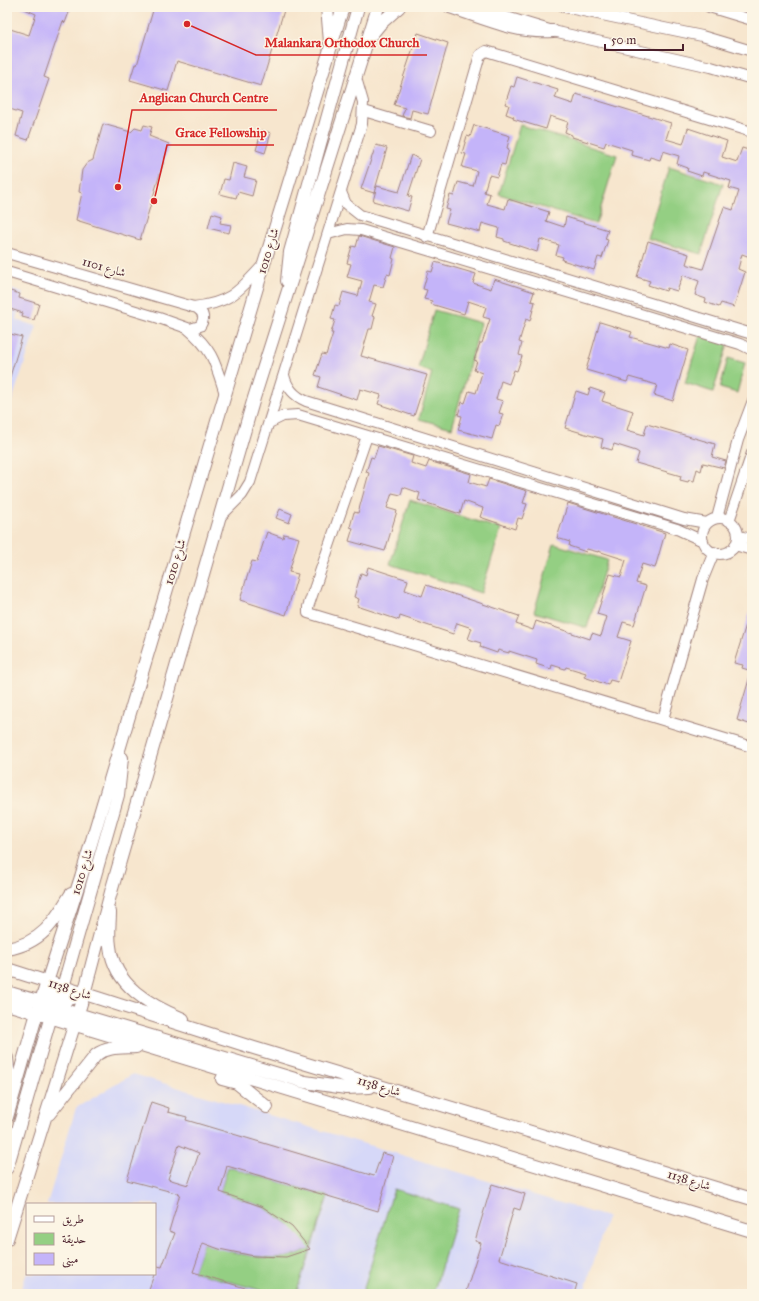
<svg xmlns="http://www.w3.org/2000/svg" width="759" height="1301" font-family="'IM FELL Great Primer',Amiri,serif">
<rect width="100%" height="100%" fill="#fcf5e5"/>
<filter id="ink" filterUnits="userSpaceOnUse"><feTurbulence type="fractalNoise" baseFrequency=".025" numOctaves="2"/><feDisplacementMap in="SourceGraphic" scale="8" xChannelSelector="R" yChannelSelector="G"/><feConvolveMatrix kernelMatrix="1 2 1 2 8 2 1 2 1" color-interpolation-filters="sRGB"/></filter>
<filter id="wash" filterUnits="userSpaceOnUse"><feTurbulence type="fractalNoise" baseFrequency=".012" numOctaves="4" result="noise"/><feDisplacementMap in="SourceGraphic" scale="16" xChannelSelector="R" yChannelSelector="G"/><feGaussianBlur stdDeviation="0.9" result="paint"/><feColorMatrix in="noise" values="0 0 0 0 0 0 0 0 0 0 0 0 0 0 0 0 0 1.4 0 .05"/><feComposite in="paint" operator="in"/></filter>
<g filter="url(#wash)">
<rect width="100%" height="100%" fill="#f7e6ce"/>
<path fill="#d6d8f8" d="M7,288L23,293L16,320L37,326L7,415Z
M133,1074L607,1217L584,1294H43L22,1288L27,1272V1274H155V1204H47L76,1108Z"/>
<path fill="#94cf83" stroke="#6f7757" d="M520,125L617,155L596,224L499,194Z
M669,167L723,184L701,254L647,238Z
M434,310L481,323L452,428L419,419L432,372L418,368Z
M700,336L728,344L713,392L685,383Z
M728,358L745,363L737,393L720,388Z
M410,500L501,529L481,593L390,564Z
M554,544L607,560L587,628L534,612Z
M228,1167L328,1196L296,1294H275L193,1272L203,1243C229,1252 259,1260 286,1257C293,1256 302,1252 309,1249L288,1224L263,1207L220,1192Z
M394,1189L459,1209L433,1294H362Z"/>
<g id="blocks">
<path fill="#c4b4f9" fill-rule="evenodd" d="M20,7H71L65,23L63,21L44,77L49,79L28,140L16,136L22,113L7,108V28L29,35L36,14Z
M154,7H285L261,86L177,61L168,91L130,80L135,64L137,65Z
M418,33L448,43L428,114L412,110L410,118L402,116L405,108L394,105Z
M517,77L558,90L555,98L573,104L576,94L671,123L666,139L683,144L688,128L727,141L722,157L737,162L742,148L752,151V251L750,257L742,254L738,269L745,272L734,307L721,303L719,307L705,302L706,299L695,295L699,281L683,275L677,291L667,288L666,291L648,285L650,281L637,277L648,241L689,254L686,264L703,269L724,207L733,210L739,191L729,188L731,181L703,172L702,176L687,171L688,168L677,164L679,156L663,151L660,160L650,157L649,160L631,155L632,150L606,142L604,147L572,137V135L565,132L568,122L550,116L546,129L513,119L514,117L506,114L509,105L505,104L511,86L514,87Z
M103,124L131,132L135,128L142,130L144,125L152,127L149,136L169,144L140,240L76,220L82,193L79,192L82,170L87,163L93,160Z
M474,125L510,136L507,148L509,149L505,165L501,164L497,177L489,175L484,192L490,194L487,204L505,209L508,199L549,212L546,221L564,227L566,217L608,230L605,239L608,240L602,258L598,257L594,270L562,260L563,257L556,255L559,245L540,239L537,252L504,241V239L497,237L499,228L482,223L480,232L446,223L450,210L446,209L450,195L454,196L458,182L473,186L477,171L462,167L466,154L462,153L467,136L470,137Z
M262,130L271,133L265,153L256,150Z
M376,145L387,148L374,193L361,189Z
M411,155L420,159L408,196L412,197L408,211L373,201L377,186L399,192Z
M233,163L247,167L244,177L256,180L252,196L238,192L236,198L220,194L224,179L229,180Z
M212,213L222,216L220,223L231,225L229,233L208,228Z
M359,236L395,247L392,258L394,259L390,275L387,274L383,287L374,285L369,302L376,304L372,316L375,317L372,329H369L361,356L427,375L414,416L378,404L381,395L364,390L360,389L357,400L318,387L321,377L315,375L322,354L326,355L333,333H331L335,320L331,319L335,305L339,306L343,292L358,296L362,281L347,277L351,264L347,263L352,246L356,247Z
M435,262L476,274L473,283L491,289L494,279L534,292L531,301L535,302L530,321L526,319L519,342L522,343L519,355L522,356L517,371L514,370L509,384L501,381L496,399L503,401L499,413L503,414L499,426L496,425L492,439L458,430L462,416L458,415L462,402L465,403L469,391L476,393L482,373L474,370L477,361L474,360L480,343H482L490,319L483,317L486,307L468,301L464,314L431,304L432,301L424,299L427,290L423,289L428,271L432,272Z
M7,290L20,294L19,298L39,304L34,320L22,317L23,313L7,308Z
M600,322L632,332L630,337L669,348L670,344L688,350L673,401L654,395L657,385L629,377L627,382L586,370Z
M7,333L22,337L9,380H7Z
M590,388L605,393L602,401L633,411L627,430L644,435L647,424L715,444L712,457L726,461L724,468L703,463L701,471L697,469L694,481L689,480L688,482L680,480L681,476L636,463L639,453L636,451L614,444L612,450L601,447L603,439L565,428L576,391L588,395Z
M378,446L413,456L411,463L426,468L429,461L471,474L469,482L486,487L489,479L527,491L523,503L527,504L522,519L518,518L515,529L480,517L483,508L464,501L460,514L418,500L420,493L403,487L401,495L392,493L387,508L397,511L385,551L349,541L353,528L350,527L354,512L358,513L369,473L366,472L371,457L374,458Z
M568,503L665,533L655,568L642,564L636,583L646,586L634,625L623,622L618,637L631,641L618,682L610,680L608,685L584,677L586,673L566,667L565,669L552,665L551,669L536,664L537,660L509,651V653L498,650L497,653L480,647L481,643L468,639L472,628L457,623L453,634L400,616L399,620L357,606L359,599L354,597L361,573L366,575L368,567L408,580L405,590L422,596L426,585L519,616L516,624L533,630L536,621L590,639L592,633L601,636L607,617L597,614L610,574L621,577L626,560L598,551V552L587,549L586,552L569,546L570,542L557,538Z
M280,509L292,514L289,523L276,518Z
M267,532L283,538L284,534L299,538L289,572L298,574L286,615L240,600L252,561L257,562Z
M750,612H752V671L742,668L743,665L734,663Z
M750,676L752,677V725L737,720Z
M151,1102L169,1108L168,1112L187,1117L186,1120L374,1176L382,1153L393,1156L378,1211L227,1166L220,1192L263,1207L292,1227L310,1249L286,1257L254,1256L219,1249L203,1243L193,1272L258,1292V1294H154L148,1292L157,1266L162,1267L175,1233L169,1231L180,1194L127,1180ZM179,1145L199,1153L188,1185L168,1179Z
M492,1184L525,1194L520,1210L514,1208L499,1259L577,1284L574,1294H465L481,1243L475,1241Z"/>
</g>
</g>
<g filter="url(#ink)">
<use href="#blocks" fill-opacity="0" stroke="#a0827c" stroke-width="1"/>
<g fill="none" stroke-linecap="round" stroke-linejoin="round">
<g stroke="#a0827c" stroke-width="12">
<path id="minor" d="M473,7L553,31L711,67L752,79
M564,7L702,36L752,51
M709,7L752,20
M364,111L431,131
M341,192L346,204L360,215L752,334
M328,234L347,229L361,230L740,344L752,350
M427,237L480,55L486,51L752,132
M7,253L197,308C204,313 205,319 200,326L190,329L159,318L7,272
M193,307C231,303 239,291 264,264
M187,328C213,350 215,362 225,394
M284,375C287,388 294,396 306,401L684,519L707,523
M269,423L283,416L298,415L677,529L703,541
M367,436L308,607V613L752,747
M221,516L242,495L250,482L362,124L363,102L356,78
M717,518L738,440L752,403
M702 536a18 18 0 1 1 36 0a18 18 0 1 1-36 0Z
M729,521L752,453
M738,536L752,539
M735,545L752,550
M663,719L703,579L714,552"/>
</g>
<g stroke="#a0827c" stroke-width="14">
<path id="tertiary" d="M327,7L330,42
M450,7C484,18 517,34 553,31
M371,35L380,24L399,7
M287,281L290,252L358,7
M110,912C110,923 108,935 110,946C114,986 150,1005 183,1019
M7,949C42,943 54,922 71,894
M7,969L254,1048L752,1199
M7,992C39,1002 51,1007 84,994
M7,1004L752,1231
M38,1013L53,1009L64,1010L305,1082L346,1088L370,1087
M67,1016L63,1001V987L118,795L122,758
M7,1058L10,1092
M222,1079L237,1083L267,1107
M49,1114L96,1055C108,1046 122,1048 136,1047
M7,1117L37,1013L81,877L264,264L343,7
M7,1168L53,1009V996L47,982
M7,1239L84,994L111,892L254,398L378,7"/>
</g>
<use href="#minor" stroke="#fff" stroke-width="10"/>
<use href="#tertiary" stroke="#fff" stroke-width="12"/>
</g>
</g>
<g text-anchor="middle" stroke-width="3" stroke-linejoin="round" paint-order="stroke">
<g font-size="12" fill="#4a1f2b" stroke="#fcf5e5">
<text transform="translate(268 251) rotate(-73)" y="4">شارع 1010</text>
<text transform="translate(104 267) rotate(16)" y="4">شارع 1101</text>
<text transform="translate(175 562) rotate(-73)" y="4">شارع 1010</text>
<text transform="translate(82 872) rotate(-73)" y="4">شارع 1010</text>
<text transform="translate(70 989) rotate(18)" y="4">شارع 1138</text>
<text transform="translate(379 1086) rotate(17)" y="4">شارع 1138</text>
<text transform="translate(689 1180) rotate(17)" y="4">شارع 1138</text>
</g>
</g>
<path fill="none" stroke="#d62828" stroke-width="1.5" d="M187 24L256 55H427M118 187L132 110H277M154 201L167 145H274"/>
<g fill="#d62828" stroke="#fcf5e5" stroke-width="1.5">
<circle cx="187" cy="24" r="4"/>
<circle cx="118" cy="187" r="4"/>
<circle cx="154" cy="201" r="4"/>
</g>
<g font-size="13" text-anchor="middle" font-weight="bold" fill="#d62828" stroke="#fcf5e5" stroke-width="3" stroke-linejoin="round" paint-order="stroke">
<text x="342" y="47">Malankara Orthodox Church</text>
<text x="204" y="102">Anglican Church Centre</text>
<text x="221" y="137">Grace Fellowship</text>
</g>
<rect width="759" height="1301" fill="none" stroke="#fcf5e5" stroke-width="24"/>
<rect x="26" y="1203" width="130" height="72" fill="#fcf5e5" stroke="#b59f9b"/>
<rect x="34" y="1216" width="20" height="6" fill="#ffffff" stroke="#b59f9b"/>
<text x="62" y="1223" font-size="12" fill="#4a1f2b">طريق</text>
<rect x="34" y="1233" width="20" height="12" fill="#94cf83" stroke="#b59f9b"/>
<text x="62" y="1243" font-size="12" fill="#4a1f2b">حديقة</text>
<rect x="34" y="1253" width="20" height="12" fill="#c4b4f9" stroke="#b59f9b"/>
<text x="62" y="1263" font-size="12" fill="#4a1f2b">مبنى</text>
<path d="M605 44v6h78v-6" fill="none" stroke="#4a1f2b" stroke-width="2"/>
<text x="611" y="44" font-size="12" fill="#4a1f2b" stroke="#fcf5e5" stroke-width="3" paint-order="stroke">50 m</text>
</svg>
